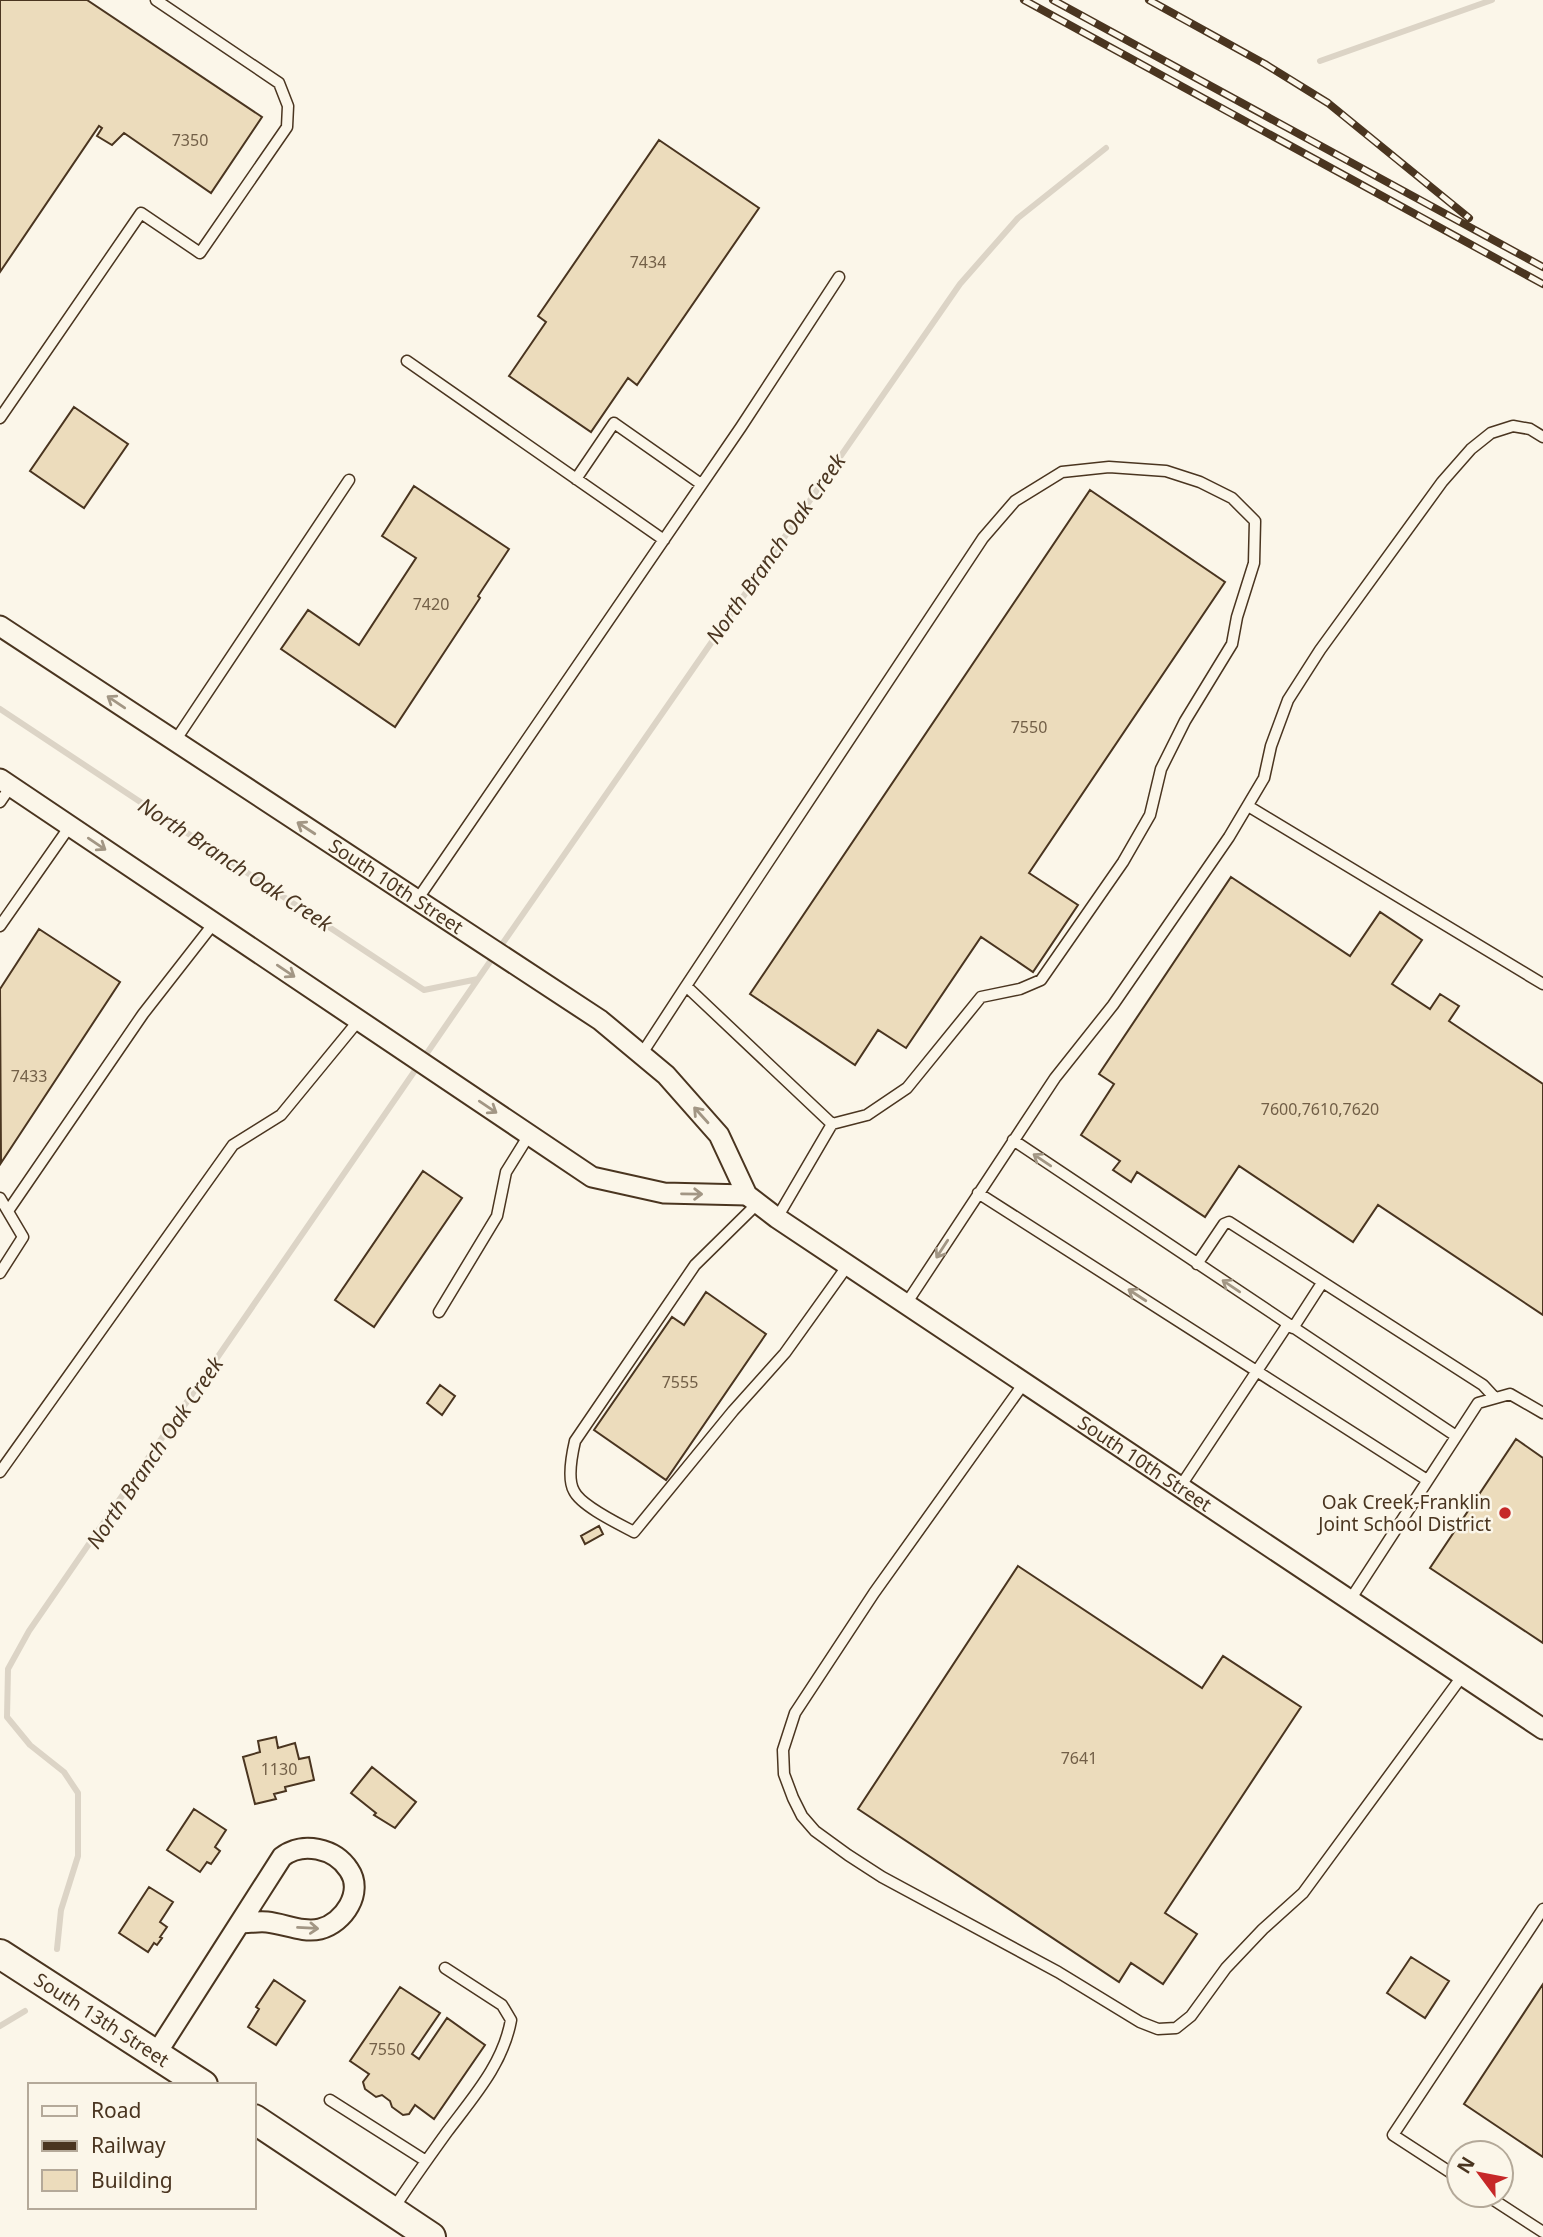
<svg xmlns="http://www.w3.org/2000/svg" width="1543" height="2237" font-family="'Noto Sans',sans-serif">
<rect width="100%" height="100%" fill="#fbf6e9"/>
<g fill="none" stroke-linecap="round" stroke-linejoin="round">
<path stroke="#dcd4c6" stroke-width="6" d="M1320,61L1492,0
M0,709L424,990L478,979
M57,1949L61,1910L78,1856V1793L64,1772L30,1745L7,1717L8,1669L29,1631L478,979L960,284L1018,218L1106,148
M0,2026L25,2011"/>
</g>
<path fill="#ecdcbc" stroke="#4a3520" stroke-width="2" d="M0,0H87L262,117L211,193L124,133L112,145L97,136L102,128L99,126L0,272Z
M659,140L759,208L637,385L628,378L591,432L509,376L546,322L538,316Z
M74,407L128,444L84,508L30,471Z
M414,486L509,549L478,596L480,598L395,727L281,649L308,610L359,645L416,558L382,536Z
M1090,490L1225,582L1029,873L1078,905L1033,972L981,937L906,1048L878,1030L855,1065L750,994Z
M1231,877L1350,956L1380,912L1422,940L1392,984L1430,1009L1440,994L1459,1006L1449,1021L1543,1084V1315L1378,1205L1353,1242L1239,1166L1205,1217L1137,1172L1131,1182L1113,1170L1120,1161L1081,1135L1114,1084L1099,1074Z
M39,929L120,982L1,1163L0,989Z
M423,1171L462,1198L374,1327L335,1300Z
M706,1292L766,1334L666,1480L594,1430L672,1317L684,1325Z
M440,1385L455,1396L442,1415L427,1403Z
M1516,1439L1543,1458V1643L1430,1568Z
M599,1526L603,1534L585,1544L581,1536Z
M1018,1566L1202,1688L1223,1656L1301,1707L1165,1913L1197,1934L1163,1984L1131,1963L1119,1982L858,1809Z
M276,1737L278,1748L295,1743L299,1759L309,1757L314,1780L285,1787L286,1791L274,1794L276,1799L255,1804L243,1757L260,1752L258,1741Z
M372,1767L416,1802L395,1828L374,1815L376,1813L351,1793Z
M194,1809L226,1830L215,1847L220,1851L211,1864L207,1862L200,1872L167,1850Z
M149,1887L173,1902L160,1922L167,1927L160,1937L162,1938L157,1945L154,1943L148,1952L119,1933Z
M1411,1957L1449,1981L1425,2018L1387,1993Z
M274,1980L305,2001L276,2045L248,2027L259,2009L256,2007Z
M1543,1984V2157L1464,2104Z
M400,1987L440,2013L412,2054L419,2059L447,2018L485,2045L434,2119L415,2105L409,2114L403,2115L392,2107L390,2101L382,2095L376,2097L365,2089L363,2082L369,2074L350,2061Z"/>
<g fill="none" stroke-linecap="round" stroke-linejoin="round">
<g stroke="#4a3520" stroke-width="13">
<path id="lane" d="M407,361L664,540
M0,418L141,213L200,253L287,127L288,106L279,83L156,0
M576,479L614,423L701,484
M175,741L349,480
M0,802L11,786
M1248,806L1543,984
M417,900L741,427L839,277
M0,926L70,826
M686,986L983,538L1015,501L1062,472L1109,467L1166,471L1200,482L1232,498L1255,521L1254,563L1237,617L1232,644L1185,721L1161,769L1150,815L1123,862L1041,980L1020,989L981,997L907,1088L867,1115L832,1124
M641,1055L686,986L832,1124L777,1218
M1013,1140L1456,1436
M978,1193L1427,1480
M0,1198L23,1237L0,1273
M758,1203L695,1265L575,1441C572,1454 567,1479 574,1491C581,1506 619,1524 634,1532L733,1411L785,1353L848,1265
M8,1211L143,1014L214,923
M1197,1264L1224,1224L1229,1222L1483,1385L1495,1398
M906,1304L1055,1078L1113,1005L1229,837L1264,778L1271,746L1288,700L1320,650L1442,482L1471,449L1491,433L1513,426L1530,429L1543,437
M439,1312L497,1216L506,1172L529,1135
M1293,1328L1322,1283
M1024,1383L874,1593L795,1713L783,1750L784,1774L793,1798L802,1816L815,1831L848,1855L882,1877L1058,1972L1140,2022L1158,2029L1176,2028L1191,2016L1226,1968L1263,1929L1303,1893L1463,1675
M0,1472L233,1145L281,1115L359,1020
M1180,1487L1288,1324
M1350,1600L1478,1403L1510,1394L1543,1413
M330,2100L426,2161
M1459,2178L1393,2135L1543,1909
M1486,2195L1543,2232
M394,2208C411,2182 429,2157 447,2132C474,2096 503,2064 511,2020L502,2005L445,1968"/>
</g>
<g stroke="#4a3520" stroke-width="23">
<g id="street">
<path id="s1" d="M0,626L600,1020L666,1075L719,1135L747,1195L777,1218L1543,1729"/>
<path d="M0,779L592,1177L664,1193L747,1195"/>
<path d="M156,2054C198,1988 240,1923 282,1857C302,1841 335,1848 349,1870C364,1892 344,1923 320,1929C303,1933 285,1924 267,1922C258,1921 249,1923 240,1923"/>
</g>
</g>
<g stroke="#4a3520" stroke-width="32">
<g id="secondary">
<path id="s2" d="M0,1954L203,2085"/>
<path d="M254,2119L431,2237"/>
</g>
</g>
<use href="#lane" stroke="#fbf6e9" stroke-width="10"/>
<use href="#street" stroke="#fbf6e9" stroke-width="19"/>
<use href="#secondary" stroke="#fbf6e9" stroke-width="28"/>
<g stroke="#4a3520" stroke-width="8">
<path id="rail" d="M1024,0L1543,284
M1053,0L1543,267
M1149,0L1265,64L1328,103L1469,218"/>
</g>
<use href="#rail" stroke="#fbf6e9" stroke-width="5" stroke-dasharray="16" stroke-linecap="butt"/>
</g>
<defs><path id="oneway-shaft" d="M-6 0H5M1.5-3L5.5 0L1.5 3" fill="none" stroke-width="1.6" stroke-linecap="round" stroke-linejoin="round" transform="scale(1.75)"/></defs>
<g stroke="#a29684">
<use href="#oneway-shaft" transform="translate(116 702) rotate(-146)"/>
<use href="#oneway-shaft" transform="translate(306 828) rotate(-147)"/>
<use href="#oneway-shaft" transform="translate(97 844) rotate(34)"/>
<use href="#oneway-shaft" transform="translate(286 971) rotate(34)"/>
<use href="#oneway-shaft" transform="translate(488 1107) rotate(34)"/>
<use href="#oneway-shaft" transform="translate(701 1115) rotate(-132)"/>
<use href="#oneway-shaft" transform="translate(1042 1160) rotate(-146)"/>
<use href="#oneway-shaft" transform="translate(692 1194) rotate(1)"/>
<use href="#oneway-shaft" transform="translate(942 1249) rotate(123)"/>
<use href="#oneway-shaft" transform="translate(1231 1286) rotate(-146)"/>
<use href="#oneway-shaft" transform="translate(1137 1295) rotate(-147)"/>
<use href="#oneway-shaft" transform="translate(308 1928) rotate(3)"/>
</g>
<circle fill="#c62828" stroke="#fbf6e9" stroke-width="2.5" cx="1505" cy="1513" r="7"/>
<g text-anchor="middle" stroke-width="5" stroke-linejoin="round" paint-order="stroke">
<g font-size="16" fill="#725f47">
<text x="190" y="146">7350</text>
<text x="648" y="268">7434</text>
<text x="431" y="610">7420</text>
<text x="1029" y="733">7550</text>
<text x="29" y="1082">7433</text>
<text x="1320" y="1115">7600,7610,7620</text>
<text x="680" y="1388">7555</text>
<text x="1079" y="1764">7641</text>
<text x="279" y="1775">1130</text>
<text x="387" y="2055">7550</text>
</g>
<g font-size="19" fill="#4a3520" stroke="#fbf6e9">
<text dy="7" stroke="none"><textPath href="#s1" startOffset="474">South 10th Street</textPath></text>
<text dy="7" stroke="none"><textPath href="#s1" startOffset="1430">South 10th Street</textPath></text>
<text dy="7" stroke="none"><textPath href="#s2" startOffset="121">South 13th Street</textPath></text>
</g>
<g font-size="19" fill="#4a3520" stroke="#fbf6e9" text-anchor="end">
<text x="1491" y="1509">Oak Creek-Franklin<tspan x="1491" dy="22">Joint School District</tspan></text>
</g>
<g font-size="21" font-style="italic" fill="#4a3520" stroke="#fbf6e9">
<text transform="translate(776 549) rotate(-55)" y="7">North Branch Oak Creek</text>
<text transform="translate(235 865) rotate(33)" y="7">North Branch Oak Creek</text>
<text transform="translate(155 1453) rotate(-56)" y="7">North Branch Oak Creek</text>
</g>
</g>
<rect x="28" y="2083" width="228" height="126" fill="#fbf6e9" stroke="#b4a999" stroke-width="2"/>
<rect x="42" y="2106" width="35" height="10" fill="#fbf6e9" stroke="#b4a999" stroke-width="2"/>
<text x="91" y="2118" font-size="21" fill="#4a3520">Road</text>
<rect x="42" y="2141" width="35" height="10" fill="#4a3520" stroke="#b4a999" stroke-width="2"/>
<text x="91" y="2153" font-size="21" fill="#4a3520">Railway</text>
<rect x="42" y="2170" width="35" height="21" fill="#ecdcbc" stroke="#b4a999" stroke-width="2"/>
<text x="91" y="2188" font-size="21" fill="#4a3520">Building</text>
<g transform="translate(1480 2174) rotate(302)"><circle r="33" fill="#fbf6e9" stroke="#b4a999" stroke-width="2"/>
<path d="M0-5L12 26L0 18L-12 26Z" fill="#c62828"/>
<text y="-10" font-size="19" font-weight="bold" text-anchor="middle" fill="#4a3520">N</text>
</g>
</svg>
